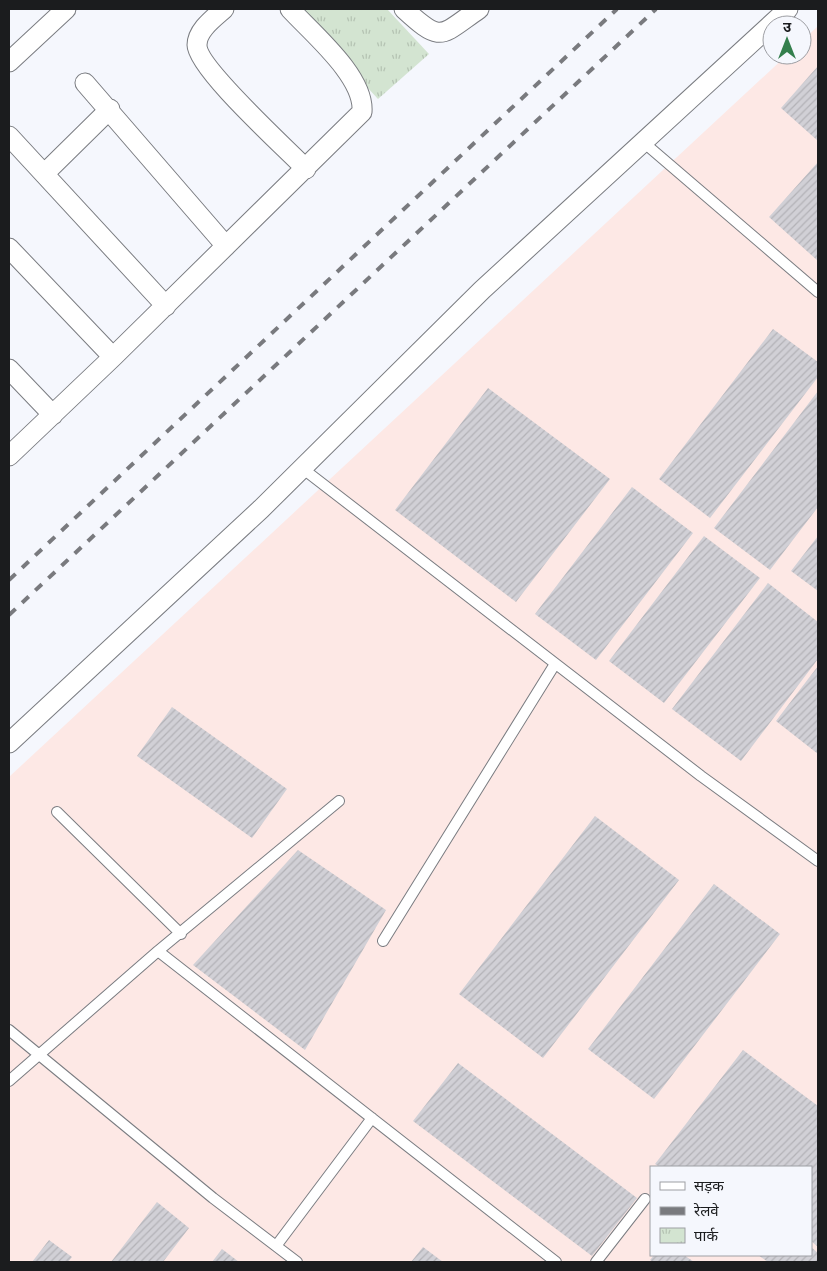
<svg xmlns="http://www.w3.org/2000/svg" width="827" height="1271" font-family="'Open Sans','Noto Sans Devanagari',sans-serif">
<defs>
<pattern id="park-tufts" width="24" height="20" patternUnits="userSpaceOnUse" patternTransform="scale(1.25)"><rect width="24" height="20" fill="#d3e4d1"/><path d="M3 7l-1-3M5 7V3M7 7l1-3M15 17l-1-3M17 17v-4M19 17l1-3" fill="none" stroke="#b5c3b3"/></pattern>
<pattern id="building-hatch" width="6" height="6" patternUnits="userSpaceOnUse" patternTransform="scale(1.25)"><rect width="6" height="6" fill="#d1d0d6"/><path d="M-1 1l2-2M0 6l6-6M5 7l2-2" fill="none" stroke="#b3b2b7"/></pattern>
</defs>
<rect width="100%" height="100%" fill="#f5f7fd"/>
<path fill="#fde8e5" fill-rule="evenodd" d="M818,26V1262H9V777L787,55H802V41ZM651,1167H811V1255H651Z"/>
<path fill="url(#park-tufts)" d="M295,9H387L429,54L378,99Z"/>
<path fill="url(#building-hatch)" d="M818,66V141L781,108Z
M818,162V261L769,217Z
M773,329L818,362V377L710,518L659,479Z
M488,388L610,479L516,602L395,510Z
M818,391V507L770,570L714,528Z
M632,487L693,533L596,660L535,614Z
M704,536L760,578L664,703L609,661Z
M818,536V591L791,571Z
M768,583L818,622V659L741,761L672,709Z
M818,666V754L776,721Z
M172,707L287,789L252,838L137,756Z
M595,816L679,880L543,1058L459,994Z
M298,850L386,910L305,1050L193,965Z
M714,884L780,934L654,1099L588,1049Z
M743,1050L818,1106V1247L811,1241V1167H660L655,1164Z
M458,1063L637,1198L592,1256L413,1121Z
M157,1202L189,1228L163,1262H111Z
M49,1240L72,1257L68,1262H32Z
M423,1247L443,1262H411Z
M811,1247L818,1253V1262H768L758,1255H811Z
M222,1249L239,1262H212Z
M654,1255H684L694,1262H653L650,1260Z"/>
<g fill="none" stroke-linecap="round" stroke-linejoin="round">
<g stroke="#7a7c81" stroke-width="12">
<path id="service" d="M642,141L818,292
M302,468L701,776L818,861
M57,812L181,934
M383,941L555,664
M158,951L556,1262
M9,1030L213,1198L297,1262
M9,1081L158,951L339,801
M276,1246L372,1118
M596,1262L645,1199"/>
</g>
<g stroke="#7a7c81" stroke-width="21">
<path id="minor" d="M224,9C214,18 197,30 197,45C197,68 287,149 306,169
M404,9C442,44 440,36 479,9
M9,62L66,9
M85,83L226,246
M9,136L166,306
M44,174L110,109
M9,248L113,357
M9,369L53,415
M9,456L113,357L362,112C365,77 313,34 290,9
M9,743L261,509L482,290L788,9"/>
</g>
<use href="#service" stroke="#fff" stroke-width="10"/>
<use href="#minor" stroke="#fff" stroke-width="19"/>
<path stroke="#797a7e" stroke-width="4" stroke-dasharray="9 9" stroke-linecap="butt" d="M9,580L617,9
M9,615L656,9"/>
</g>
<rect width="827" height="1271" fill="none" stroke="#1b1c1e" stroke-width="20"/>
<rect x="650" y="1166" width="162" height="90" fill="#f5f7fd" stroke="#9e9fa4"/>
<rect x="660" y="1182" width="25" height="8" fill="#ffffff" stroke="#9e9fa4"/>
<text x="694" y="1191" font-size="15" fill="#1b1c1e">सड़क</text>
<rect x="660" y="1207" width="25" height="8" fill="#797a7e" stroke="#9e9fa4"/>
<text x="694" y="1216" font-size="15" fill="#1b1c1e">रेलवे</text>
<rect x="660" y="1228" width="25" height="15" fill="url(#park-tufts)" stroke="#9e9fa4"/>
<text x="694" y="1241" font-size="15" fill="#1b1c1e">पार्क</text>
<g transform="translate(787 40)"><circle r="24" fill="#f5f7fd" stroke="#9e9fa4"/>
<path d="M0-4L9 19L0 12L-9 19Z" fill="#347f4d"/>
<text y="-8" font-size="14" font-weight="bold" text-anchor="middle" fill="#1b1c1e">उ</text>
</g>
</svg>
